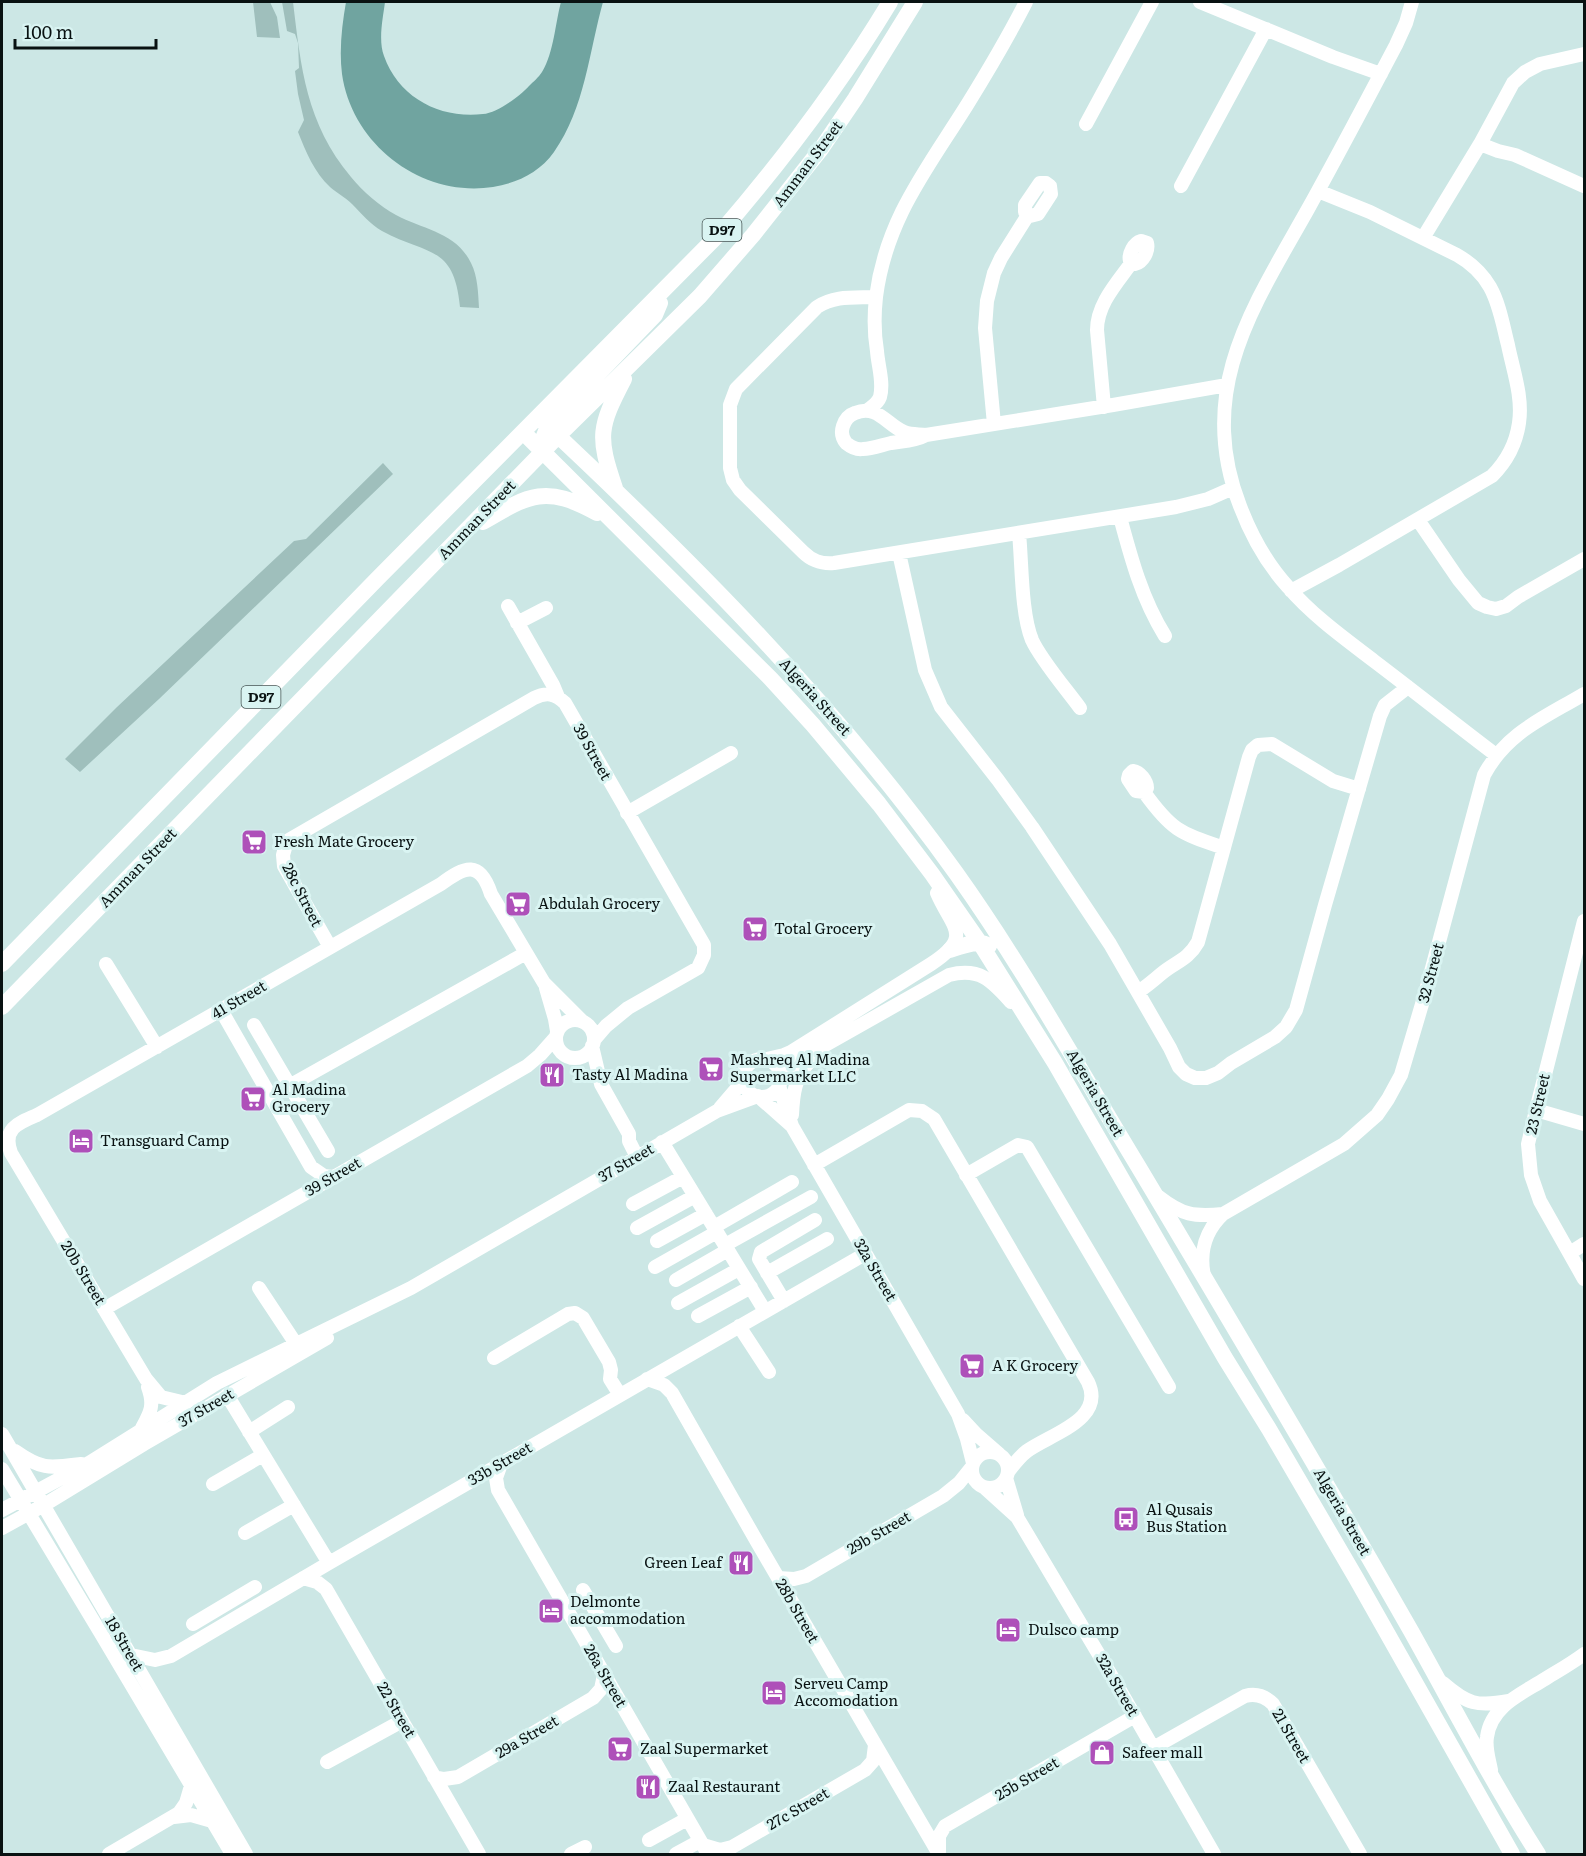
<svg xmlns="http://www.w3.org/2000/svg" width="1586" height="1856" font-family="Literata,serif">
<rect width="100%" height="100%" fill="#cce7e5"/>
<path fill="#9fbfbc" d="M253,2H270L277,17L280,38L257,37Z
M282,2H293C301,68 306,123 351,177C363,192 380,206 396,215C424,230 456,232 471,263C478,277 478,293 479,308L460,307C454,244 428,256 382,231C371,225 361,213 352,204C345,197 337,193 330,187C314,172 306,152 298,132L304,120L298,94L295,71L299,68L298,43L295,34L287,31Z
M383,463L393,474L159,699L80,772L65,759L117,707L294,541L306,539Z"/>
<path fill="#70a4a0" d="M346,2H385C383,18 378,40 384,56C399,98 440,119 483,114C497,113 520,96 529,86C533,82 539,77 542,72C554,52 555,24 561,2H603C589,52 585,108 554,152C539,173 517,183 493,187C422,198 352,145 342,74C339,50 342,25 346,2Z"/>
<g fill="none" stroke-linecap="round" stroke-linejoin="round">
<path stroke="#fff" stroke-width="14" d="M1200,2L1333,57L1381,74
M1412,2L1406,23L1396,45C1367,100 1338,155 1308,209C1253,307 1195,390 1240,506C1251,535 1267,564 1288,587C1313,616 1344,638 1374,661C1415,692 1455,724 1496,755
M1086,124L1152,2
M1480,144L1498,151L1515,155L1584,186
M1040,183H1046L1050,186L1051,194L1038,214L1030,216L1025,212V205Z
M1181,186L1266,29
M1423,238L1480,144L1513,83L1525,72L1540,64L1584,54
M1141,241L1147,243C1149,251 1143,262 1135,264L1130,261C1128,254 1134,243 1141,241Z
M876,297C855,298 835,295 817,307L736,389L730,405V468L733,480L740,490L803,552C812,561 821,564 834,563L1176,507L1208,499L1233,488
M1104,407L1097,330C1097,304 1117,283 1132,262
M868,410C873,406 878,403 880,397C884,382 878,366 877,351C874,333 874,315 876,297C886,219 927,169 967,105C988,71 1008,37 1026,2
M994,424L985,328L987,301L994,273L1001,258L1028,215
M926,435C915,441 903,441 891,443C882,445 872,449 863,449C858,450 851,447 846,443C842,438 841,432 843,426C845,420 849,415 855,413C877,404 886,424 904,432C911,435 919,434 926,435L1113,405L1227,385
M1120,517C1131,558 1142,599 1165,636
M1418,520L1459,580L1478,603L1487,607L1496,609L1506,606L1518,597L1584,559
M1019,533C1022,563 1021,613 1032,640C1041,660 1067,690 1080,708
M899,553L925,670L941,707L998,780L1032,827L1110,944L1170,1048L1179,1067L1186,1074L1195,1078H1206L1218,1073L1231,1063L1275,1037L1286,1027L1296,1010L1325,905L1380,716L1385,705L1408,687
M1291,591L1339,565L1492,476C1507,461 1516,444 1519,423C1523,397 1513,370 1508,345C1503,326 1500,305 1490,287C1482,273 1471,263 1457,255L1370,212L1318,191
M508,606L553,685L558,697
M517,623L546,608
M1133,771C1140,772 1147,781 1147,788L1144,792L1136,791L1128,779L1129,775Z
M1144,792C1172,831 1180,833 1224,848
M627,813L731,753
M1584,921L1536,1110L1528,1144L1531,1175L1540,1201L1584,1279
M330,947L284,866L283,855L287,841L534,698C546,692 555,693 565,703L704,945V955L698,968L628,1008L606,1026L594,1040
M106,964L157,1047
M546,988L555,1019L557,1031
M1138,992C1147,986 1154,980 1161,974C1175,962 1188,960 1198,942L1249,757L1252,750L1258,745L1272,744L1333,781L1359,789
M221,1010L311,1167L324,1176L333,1177
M556 1039a19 19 0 1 1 38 0a19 19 0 1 1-38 0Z
M254,1025L328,1151
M592,1046L601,1084L629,1134V1141L637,1157
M743 1078a19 19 0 1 1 38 0a19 19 0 1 1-38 0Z
M763,1060L784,1055L791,1052L931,964C974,936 952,928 937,893
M781,1081L806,1056L949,975C980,967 992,981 1011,1002
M289,1086L526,953
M779,1086L792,1126L958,1414L967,1439L973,1463
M720,1108L744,1080
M1536,1110L1584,1124
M792,1115C793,1093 795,1077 810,1061
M662,1142L765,1311
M814,1165L909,1110L922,1111L934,1119L1088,1382C1106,1420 1050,1434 1027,1451C1019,1457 1014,1464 1008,1472
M966,1175L1018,1145L1027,1147L1169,1387
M1159,1197C1182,1215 1194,1217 1223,1214
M633,1204L683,1177
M714,1227L792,1182
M637,1228L695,1196
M657,1241L706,1214
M725,1245L811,1197
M1570,1253L1584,1244
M655,1267L717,1232
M767,1273L827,1239
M1204,1276C1199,1252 1206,1230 1223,1214L1344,1144L1377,1115L1388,1099L1401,1075L1425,994L1484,775C1507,732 1544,718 1584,694
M676,1280L728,1250
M259,1288L296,1344
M784,1301L759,1259L761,1252L815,1220
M678,1303L739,1269
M104,1309L527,1066L540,1055L556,1037
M698,1316L751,1287
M739,1326L769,1372
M494,1358L568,1314L575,1313L583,1318L609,1362L611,1370L610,1379L620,1395
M647,1379L664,1385L672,1393L756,1540L939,1854
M227,1395L329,1563
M186,1403L161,1397L146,1379L11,1153C2,1129 18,1123 37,1115L441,884C465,866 480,860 491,894L544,983L582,1021
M963,1420L976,1434L999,1454
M141,1430C150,1413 155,1406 148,1387
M249,1432L288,1407
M2,1434L246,1854
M15,1451C42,1470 49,1468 81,1464
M972 1470a18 18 0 1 1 36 0a18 18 0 1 1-36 0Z
M501,1464L496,1478L498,1490L708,1854
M2,1469L100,1632L232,1854
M1006,1478L1017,1515
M213,1484L263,1455
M985,1488L1017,1517L1117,1685L1214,1854
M2,1510L89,1463L217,1383L411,1288L717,1111L758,1096L792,1126
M2,1528L44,1505L144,1444L327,1338
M245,1533L294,1505
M303,1578L317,1582L326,1589L479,1854
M778,1578L794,1579L806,1576L943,1496L959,1483L971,1468
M583,1590L616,1646
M193,1624L255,1587
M131,1655L155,1660L171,1656L329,1563L865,1254
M1443,1683C1467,1704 1477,1707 1509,1701
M1153,1748L1245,1696C1256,1693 1265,1696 1273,1704L1360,1854
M327,1762L402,1721
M1491,1770C1489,1759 1485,1748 1487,1737C1491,1706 1521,1694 1545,1679C1558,1671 1572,1663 1584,1654
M434,1777L444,1779L458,1777L593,1698L601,1689L604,1675
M174,1817L191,1815L212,1821
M649,1840L687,1819
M703,1845L720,1850L732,1847L865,1770L873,1761L875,1745
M939,1852V1836L945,1826L1135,1716
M109,1854L179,1813L186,1803L191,1786
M571,1854L585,1847
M676,1854L700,1841"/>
<path stroke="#fff" stroke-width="16" d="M538,417C689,558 835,704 956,873C1023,967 1078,1067 1138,1166C1230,1320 1322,1475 1411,1631C1453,1706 1492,1782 1538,1854
M523,432L771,679L813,725L879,804L932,874L980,943L1055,1063L1225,1358L1269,1429L1356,1578L1512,1854
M544,436L548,426L655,315L660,303
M615,488C597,436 599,427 624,379
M483,522C530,494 546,485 597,513
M950,950C962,946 979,939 989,946
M2,964L378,578L720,233C783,160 840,85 890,2
M2,1007L558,436L700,296L753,235L821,149L855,99L915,2"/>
</g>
<defs>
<g id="supermarket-square" transform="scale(1.35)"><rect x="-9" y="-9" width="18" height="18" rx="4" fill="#ae50b9" stroke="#d9f4f2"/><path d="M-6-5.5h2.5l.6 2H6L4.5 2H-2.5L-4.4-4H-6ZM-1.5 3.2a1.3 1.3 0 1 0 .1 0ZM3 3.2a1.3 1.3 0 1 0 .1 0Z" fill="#fff"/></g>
<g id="restaurant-square" transform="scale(1.35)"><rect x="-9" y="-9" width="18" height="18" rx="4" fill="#ae50b9" stroke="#d9f4f2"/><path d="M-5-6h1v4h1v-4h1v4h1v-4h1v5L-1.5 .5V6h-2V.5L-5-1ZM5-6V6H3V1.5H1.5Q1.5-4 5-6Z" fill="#fff"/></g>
<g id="hotel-square" transform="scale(1.35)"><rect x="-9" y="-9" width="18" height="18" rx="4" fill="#ae50b9" stroke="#d9f4f2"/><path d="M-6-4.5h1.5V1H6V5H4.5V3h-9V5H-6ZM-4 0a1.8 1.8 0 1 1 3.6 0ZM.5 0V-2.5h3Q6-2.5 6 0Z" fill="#fff"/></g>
<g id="bus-square" transform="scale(1.35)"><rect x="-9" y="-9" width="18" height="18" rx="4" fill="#ae50b9" stroke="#d9f4f2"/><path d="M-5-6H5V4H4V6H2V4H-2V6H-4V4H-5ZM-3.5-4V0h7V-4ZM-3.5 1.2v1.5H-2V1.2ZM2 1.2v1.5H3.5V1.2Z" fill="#fff"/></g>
<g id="shop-square" transform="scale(1.35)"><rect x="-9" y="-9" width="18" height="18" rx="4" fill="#ae50b9" stroke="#d9f4f2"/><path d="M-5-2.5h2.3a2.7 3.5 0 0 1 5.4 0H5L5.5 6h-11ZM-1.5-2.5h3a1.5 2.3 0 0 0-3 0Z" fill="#fff"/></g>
</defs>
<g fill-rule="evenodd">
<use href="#supermarket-square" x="254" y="842"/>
<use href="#supermarket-square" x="518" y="904"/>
<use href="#supermarket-square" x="755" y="929"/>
<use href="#supermarket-square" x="711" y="1069"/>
<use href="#restaurant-square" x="552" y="1075"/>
<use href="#supermarket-square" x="253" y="1099"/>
<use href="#hotel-square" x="81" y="1141"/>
<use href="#supermarket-square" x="972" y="1366"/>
<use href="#bus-square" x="1126" y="1519"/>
<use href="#restaurant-square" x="741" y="1563"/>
<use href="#hotel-square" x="551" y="1611"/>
<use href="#hotel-square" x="1008" y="1630"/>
<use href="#hotel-square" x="774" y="1693"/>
<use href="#supermarket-square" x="620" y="1749"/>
<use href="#shop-square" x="1102" y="1753"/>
<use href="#restaurant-square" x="648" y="1787"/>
</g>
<g text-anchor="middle" stroke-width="6" stroke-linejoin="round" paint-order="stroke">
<g fill="#d9f4f2" stroke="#475655" stroke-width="1.5">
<rect x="702.5" y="219" width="39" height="22" rx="4.5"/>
<rect x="241.5" y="686" width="39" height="22" rx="4.5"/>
</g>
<g font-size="14" font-weight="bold" fill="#091212">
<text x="722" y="235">D97</text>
<text x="261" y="702">D97</text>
</g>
<g font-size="15" fill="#091212" stroke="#d9f4f2">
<text transform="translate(808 164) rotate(-53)" y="5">Amman Street</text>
<text transform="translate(477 520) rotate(-46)" y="5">Amman Street</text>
<text transform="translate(815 697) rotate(48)" y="5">Algeria Street</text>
<text transform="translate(592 752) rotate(61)" y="5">39 Street</text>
<text transform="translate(138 868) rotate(-46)" y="5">Amman Street</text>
<text transform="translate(302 895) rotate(63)" y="5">28c Street</text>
<text transform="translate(1431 973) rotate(-75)" y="5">32 Street</text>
<text transform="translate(239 1000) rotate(-30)" y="5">41 Street</text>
<text transform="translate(1095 1093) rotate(60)" y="5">Algeria Street</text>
<text transform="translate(1538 1104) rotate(-77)" y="5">23 Street</text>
<text transform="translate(626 1163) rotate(-30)" y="5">37 Street</text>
<text transform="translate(333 1177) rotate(-30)" y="5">39 Street</text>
<text transform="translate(875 1270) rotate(60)" y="5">32a Street</text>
<text transform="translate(83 1273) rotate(59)" y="5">20b Street</text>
<text transform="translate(206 1408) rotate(-30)" y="5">37 Street</text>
<text transform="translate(500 1464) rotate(-30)" y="5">33b Street</text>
<text transform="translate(1342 1512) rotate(60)" y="5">Algeria Street</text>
<text transform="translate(879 1533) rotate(-30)" y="5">29b Street</text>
<text transform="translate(797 1611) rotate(60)" y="5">28b Street</text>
<text transform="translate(124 1644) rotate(60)" y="5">18 Street</text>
<text transform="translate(605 1676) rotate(60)" y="5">26a Street</text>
<text transform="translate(1117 1685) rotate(60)" y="5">32a Street</text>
<text transform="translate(396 1710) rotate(60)" y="5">22 Street</text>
<text transform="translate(1291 1736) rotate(60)" y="5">21 Street</text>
<text transform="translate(527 1737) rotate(-30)" y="5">29a Street</text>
<text transform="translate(1027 1779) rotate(-30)" y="5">25b Street</text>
<text transform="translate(798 1809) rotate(-30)" y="5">27c Street</text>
</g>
<g font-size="15" fill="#091212" stroke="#d9f4f2" text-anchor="start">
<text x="274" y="847">Fresh Mate Grocery</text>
<text x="538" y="909">Abdulah Grocery</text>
<text x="774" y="934">Total Grocery</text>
<text x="730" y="1065">Mashreq Al Madina<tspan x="730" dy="17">Supermarket LLC</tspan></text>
<text x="572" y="1080">Tasty Al Madina</text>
<text x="272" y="1095">Al Madina<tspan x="272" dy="17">Grocery</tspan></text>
<text x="100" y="1146">Transguard Camp</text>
<text x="992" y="1371">A K Grocery</text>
<text x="1146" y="1515">Al Qusais<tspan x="1146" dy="17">Bus Station</tspan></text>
<text x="722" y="1568" text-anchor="end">Green Leaf</text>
<text x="570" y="1607">Delmonte<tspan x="570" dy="17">accommodation</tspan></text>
<text x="1028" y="1635">Dulsco camp</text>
<text x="794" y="1689">Serveu Camp<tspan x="794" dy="17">Accomodation</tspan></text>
<text x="640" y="1754">Zaal Supermarket</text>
<text x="1122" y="1758">Safeer mall</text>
<text x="668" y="1792">Zaal Restaurant</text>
</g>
</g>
<rect width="1586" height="1856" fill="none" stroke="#091212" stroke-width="6"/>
<path d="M15 39v9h141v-9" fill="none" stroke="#091212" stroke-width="3"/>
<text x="24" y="39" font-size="18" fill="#091212" stroke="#d9f4f2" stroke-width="4.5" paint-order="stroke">100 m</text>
</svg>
